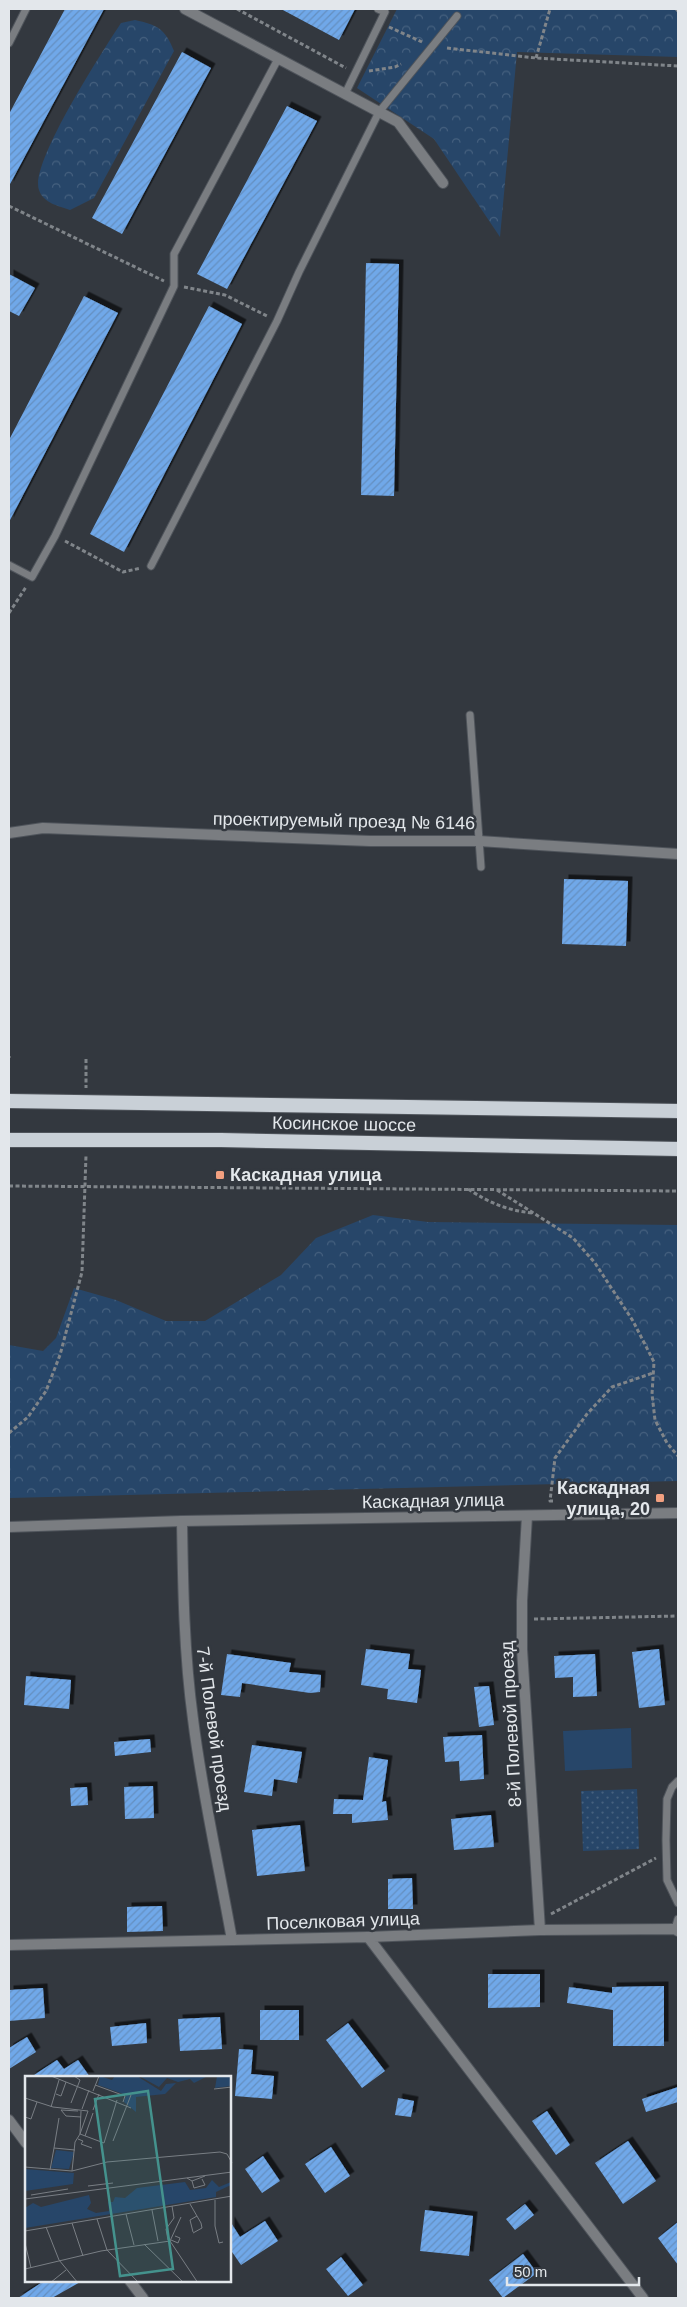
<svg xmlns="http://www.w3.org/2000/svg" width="687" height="2307" font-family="Arial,sans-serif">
<defs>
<pattern id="grass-dots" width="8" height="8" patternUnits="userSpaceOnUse" patternTransform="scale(1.25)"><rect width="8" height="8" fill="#274669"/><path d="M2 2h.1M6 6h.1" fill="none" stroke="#46617f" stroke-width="1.8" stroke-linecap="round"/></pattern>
<pattern id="forest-crowns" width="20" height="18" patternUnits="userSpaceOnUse" patternTransform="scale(1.25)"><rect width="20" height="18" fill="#274669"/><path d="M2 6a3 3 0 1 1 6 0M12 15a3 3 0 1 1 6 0" fill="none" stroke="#46617f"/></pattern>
<pattern id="building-hatch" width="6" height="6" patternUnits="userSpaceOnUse" patternTransform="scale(1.25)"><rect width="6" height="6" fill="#70a8e9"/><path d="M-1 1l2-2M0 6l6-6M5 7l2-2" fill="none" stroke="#658fc0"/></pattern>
<filter id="shadow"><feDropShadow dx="4.5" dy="-4.5" stdDeviation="0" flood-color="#0009"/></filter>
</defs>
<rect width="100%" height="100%" fill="#33383f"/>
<path fill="url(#grass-dots)" d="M637,1789L639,1849L583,1851L581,1791Z"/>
<path fill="url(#forest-crowns)" d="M397,9H678V57L517,52L500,237L434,139L357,88Z
M135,20C157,25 165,28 174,51L94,198L70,210C59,206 43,203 39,190C29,164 104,49 121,23Z
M373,1215L428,1222L678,1225V1481L9,1498V1345L43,1351L56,1338L74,1288L116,1300L166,1321H205L281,1275L316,1238Z"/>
<path fill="#274669" d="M631,1728L632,1768L565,1771L563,1731Z"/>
<path fill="url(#building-hatch)" filter="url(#shadow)" d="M65,9H104L9,186V114Z
M281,9H355L339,40Z
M182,52L211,68L122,234L92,218Z
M287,106L317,121L227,289L197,274Z
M366,263L399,264L394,496L361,495Z
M9,274L35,288L19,316L9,311Z
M84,296L118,313L9,522V440Z
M209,306L242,324L124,552L90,534Z
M564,879L628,881L626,946L562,944Z
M366,1649L410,1654L408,1669L421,1670L417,1703L387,1699L388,1689L361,1685Z
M659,1649L665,1705L639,1708L632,1652Z
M227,1654L291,1663L289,1672L321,1675L320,1692L310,1693L242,1683L240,1697L221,1695Z
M595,1654L597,1696L573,1697V1677L555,1678L554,1656Z
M26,1676L71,1680L69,1709L24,1705Z
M489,1686L494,1725L479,1727L474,1687Z
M482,1735L484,1779L460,1781L459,1761L445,1762L443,1737Z
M150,1739L151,1752L115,1756L114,1742Z
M252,1745L302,1752L297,1783L274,1779L272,1796L244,1792Z
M369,1757L388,1760L382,1802L386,1801L388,1820L352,1823V1814H333L334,1799L363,1800Z
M153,1786L154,1818L125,1819L124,1787Z
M87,1787L88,1805L71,1806L70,1788Z
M491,1815L494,1847L454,1850L451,1819Z
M300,1825L305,1871L257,1876L252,1830Z
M412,1878L413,1909H388V1879Z
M162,1906L163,1931L127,1932V1907Z
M488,1974H540V2007L488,2008Z
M664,1986V2046H613V2010L567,2003L569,1987L612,1993V1987Z
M43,1988L45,2018L9,2021V1990Z
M260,2010H299V2040H260Z
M220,2017L222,2049L180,2051L178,2019Z
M146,2023L147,2043L112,2046L110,2027Z
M348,2023L385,2071L362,2088L326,2040Z
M27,2037L36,2052L9,2069V2048Z
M239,2049L253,2050L251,2074L274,2076L272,2099L235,2096Z
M57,2060L64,2069L78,2060L90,2077H31Z
M678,2087V2102L646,2112L642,2099Z
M398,2098L414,2101L411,2117L395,2115Z
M547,2111L570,2145L556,2155L532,2121Z
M628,2141L656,2181L623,2204L595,2163Z
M331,2147L350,2176L325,2193L305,2164Z
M263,2156L280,2181L262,2193L245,2169Z
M525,2204L534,2215L515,2230L506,2219Z
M425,2210L473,2216L469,2256L420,2251Z
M230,2221L240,2237L265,2221L278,2241L241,2265L230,2249Z
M678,2222V2265L658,2238Z
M523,2254L537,2273L503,2298L489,2280Z
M341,2257L363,2285L348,2296L326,2269Z
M44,2281H82L52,2298H18Z"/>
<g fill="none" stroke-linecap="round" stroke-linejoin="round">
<g stroke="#4f545b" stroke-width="9">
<path id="service" d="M9,43L26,9
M345,94L385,12L378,9
M9,565L32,577L55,536L174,286V254L278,59
M151,566L277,321L299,272L379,112L457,16
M470,715L481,867
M678,1781L672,1787L667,1799L666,1840L667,1880L678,1903
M675,1929L678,1919"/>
</g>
<g stroke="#4f545b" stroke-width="12">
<path id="minor" d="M185,9L398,122L443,183
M9,833L43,828L370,841H479L678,854
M527,1516L522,1601V1649L540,1930
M182,1521C183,1587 184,1653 193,1719C202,1793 219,1866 232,1940
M368,1937L643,2298
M9,1945L368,1937L540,1930L675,1929L678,1931
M9,2120L26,2143
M130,2281L143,2298"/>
</g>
<g stroke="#4f545b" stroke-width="12">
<path id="tertiary" d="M9,1527L182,1521L678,1513"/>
</g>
<g stroke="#4f545b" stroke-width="16">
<path id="trunk" d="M9,1101L678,1111
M9,1140H221L678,1149"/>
</g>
<path stroke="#80858a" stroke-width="3" stroke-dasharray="4 2.5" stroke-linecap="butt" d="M237,9L346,68
M676,9L678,11
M389,27L422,42
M447,48L536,58L678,66
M536,58L550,9
M369,71L395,67L401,64
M9,206L164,281
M184,287L225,295L267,316
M65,541L123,572L141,568
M9,613L26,587
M9,1057L10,1058
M86,1059V1088
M9,1186L678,1191
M468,1189C490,1203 506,1210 532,1213
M497,1190L573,1238L595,1263L633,1321L654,1362L652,1394L655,1420L667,1443L678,1456
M9,1433L28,1417L46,1391L60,1355L82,1272L86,1155
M553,1501H550L555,1458L587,1414L612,1387L653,1373
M534,1619L678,1616
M551,1914L656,1858"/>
<use href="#service" stroke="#7a7d81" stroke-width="7"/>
<use href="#minor" stroke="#7a7d81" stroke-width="10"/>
<use href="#tertiary" stroke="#7a7d81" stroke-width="10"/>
<use href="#trunk" stroke="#c9d0d7" stroke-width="14"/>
</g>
<g fill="#f2a080" stroke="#33383f" stroke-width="2">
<rect x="215" y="1170" width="10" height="10" rx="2.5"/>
<rect x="655" y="1493" width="10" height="10" rx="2.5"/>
</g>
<g text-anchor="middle" stroke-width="5" stroke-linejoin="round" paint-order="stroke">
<g font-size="18" fill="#e3e7eb" stroke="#33383f">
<text transform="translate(344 821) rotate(1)" y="6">проектируемый проезд № 6146</text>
<text transform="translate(344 1124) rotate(1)" y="6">Косинское шоссе</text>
<text transform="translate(433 1501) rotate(-1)" y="6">Каскадная улица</text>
<text transform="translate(511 1724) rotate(-93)" y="6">8-й Полевой проезд</text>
<text transform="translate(214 1729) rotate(82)" y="6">7-й Полевой проезд</text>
<text transform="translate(343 1921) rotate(-2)" y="6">Поселковая улица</text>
</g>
<g font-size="18" font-weight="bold" fill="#e3e7eb" stroke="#33383f" text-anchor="start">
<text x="230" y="1181">Каскадная улица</text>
<text x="650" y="1494" text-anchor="end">Каскадная<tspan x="650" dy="21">улица, 20</tspan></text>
</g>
</g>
<g transform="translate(25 2076)">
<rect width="206" height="206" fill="#33383f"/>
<path d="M192,0H206V10L190,12ZM31,74L49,76L44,93L26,92ZM0,93L49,97L48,108L0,115Z" fill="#274669"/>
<path d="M75,0L87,4L90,0H112L136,15L141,8L151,7L140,18L111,21V36L99,26L101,19L73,9ZM187,104L194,111L206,106V109L191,116V121L0,152V132L8,127L16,131L64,119L66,127L62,133L71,137L84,135L83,126H88L90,121L100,122L112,112L160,106L165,114L181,112Z" fill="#274669"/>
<path d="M114,0H181V1L169,7L165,3L153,6L142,2L134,11Z" fill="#274669"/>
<path fill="none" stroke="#797e84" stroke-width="1" d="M26,0L106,32M70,9L100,20L98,26M189,13L207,11M68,15L74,0M31,18L36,20L41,6M0,22L28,31L63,35L55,58L79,67L92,24M46,27L55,4L49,0M26,31L34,4M57,33L64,14M36,34L41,40L56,41M36,34L53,35M68,34L74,18M0,41L6,43L12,26M60,60L68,37M53,63L58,65L56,68L67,72M88,65L106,19M29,72L34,42M0,91L47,95L82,86L195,76L202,78L207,87M25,94L29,72L50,74M47,95L50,66L55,58L56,35M162,102L167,105L180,100M167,105L169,112L180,109L177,103M63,110L88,107M6,119L43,113M0,123L207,96M190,124V150L194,167L198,166M165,128L176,147L177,152L168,157M127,134L133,165M101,138L109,169M72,143L82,174L114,207M47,147L58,180M21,151L34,184L53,207M0,155L207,120M168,156L165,144L172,140M143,164L141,153L149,142L147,130M146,164L153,167L155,162L150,160M145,165L173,207M145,165L156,141M0,167L6,192M119,168L159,207M0,193L76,175L145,165M25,207L41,194"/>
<path fill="#44928d" fill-opacity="0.15" stroke="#44928d" stroke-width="2.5" d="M123,15L148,193L95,200L70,23Z"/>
<rect width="206" height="206" fill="none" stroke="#e3e7eb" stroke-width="2.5"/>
</g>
<rect width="687" height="2307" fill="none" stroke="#e3e7eb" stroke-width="20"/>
<path d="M507 2277v8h132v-8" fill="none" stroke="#e3e7eb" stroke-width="2.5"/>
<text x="514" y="2277" font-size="15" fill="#e3e7eb" stroke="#33383f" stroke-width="4" paint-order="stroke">50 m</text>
</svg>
